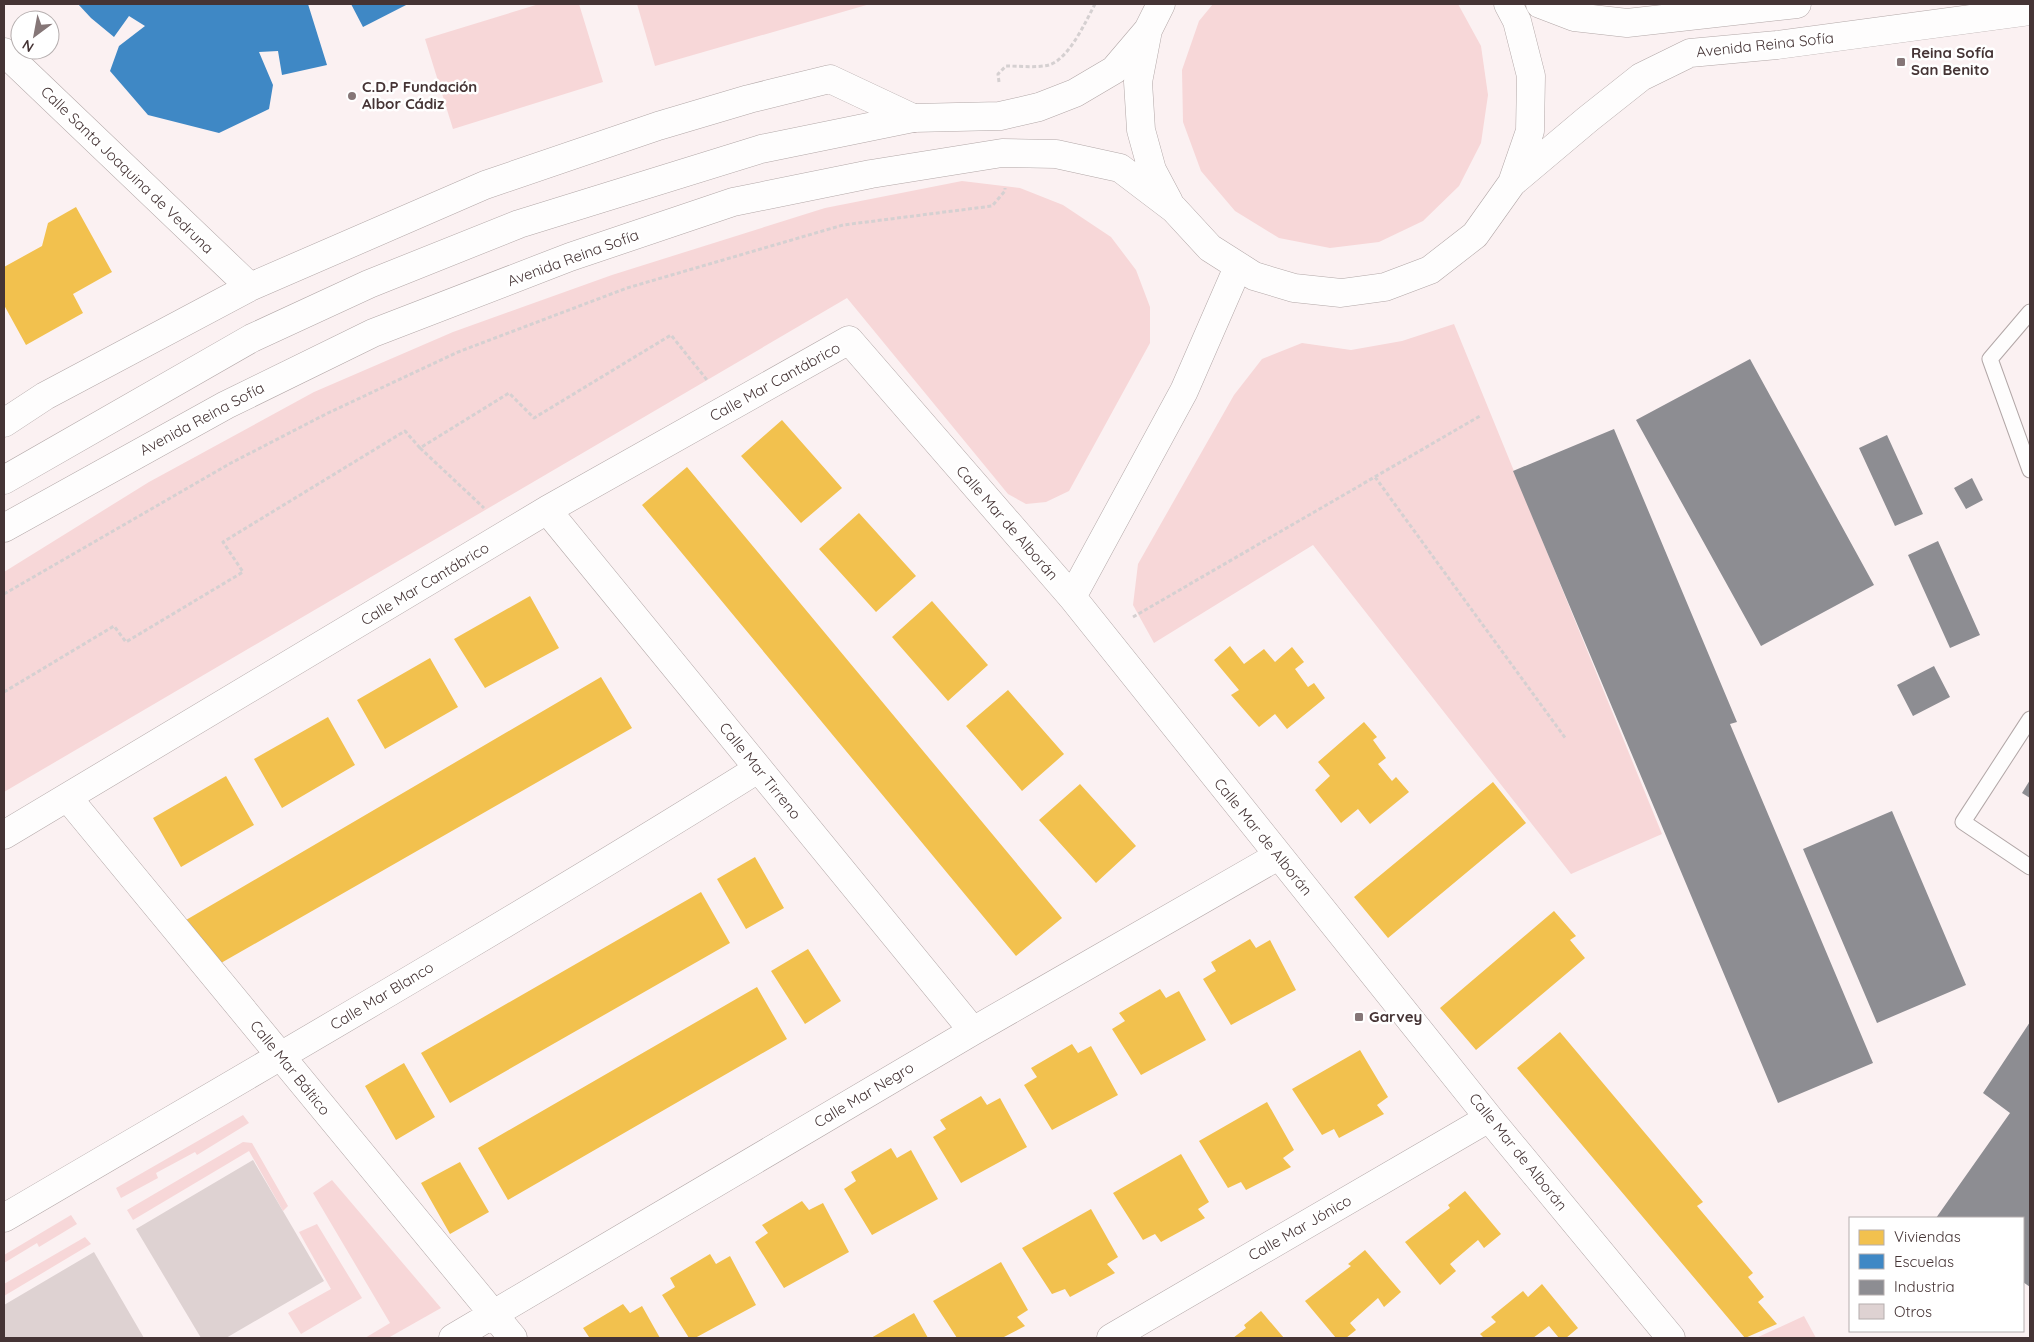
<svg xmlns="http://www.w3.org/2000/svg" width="2034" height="1342" font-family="Quicksand,sans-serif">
<rect width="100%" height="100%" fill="#fbf1f2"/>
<path fill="#f7d7d8" d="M539,4H579L603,82L453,129L425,39Z
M637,4H870L655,66Z
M1213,4H1458L1481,46L1488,95L1481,143L1459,186L1423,221L1379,242L1330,248L1279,238L1235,211L1201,171L1183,122L1182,70L1199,21Z
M962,181L1020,188L1063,205L1111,237L1136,270L1150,307V343L1069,491L1046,502L1026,504L1008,494L847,298L4,792V572L149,482L314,392L453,332L612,275L825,208Z
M1454,324L1662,834L1571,874L1313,545L1154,643L1133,605L1138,564L1234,395L1262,359L1302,343L1351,350L1402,341Z
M243,1115L249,1123L197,1155L195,1152L156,1173L158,1178L121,1198L116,1188Z
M243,1142L252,1143L288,1206L283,1211L249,1151L133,1220L127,1210Z
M332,1180L441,1308L388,1338H365L390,1323L313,1193Z
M71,1215L77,1224L39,1247L37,1243L4,1263V1255Z
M317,1224L362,1298L301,1334L288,1313L331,1289L299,1232Z
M85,1237L91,1244L4,1296V1284Z
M1804,1316L1816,1338H1756Z"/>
<path fill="#f2c14e" d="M76,207L112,272L73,294L83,313L26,345L4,305V267L42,246L48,223Z
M782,420L842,488L801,523L741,456Z
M687,467L1062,918L1016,956L642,505Z
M859,513L916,576L876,612L819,549Z
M530,596L559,648L485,688L454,639Z
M932,601L988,665L948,701L892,637Z
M1230,646L1244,664L1264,649L1275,662L1292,647L1304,662L1295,669L1308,687L1314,683L1325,698L1287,729L1275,714L1259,727L1231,695L1239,690L1214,660Z
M430,658L458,707L385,749L357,700Z
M601,677L632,728L221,963L186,920Z
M1008,690L1064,754L1022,791L966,726Z
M328,717L355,765L282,808L254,759Z
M1364,722L1377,737L1373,740L1386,758L1378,764L1392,781L1396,777L1409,792L1370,824L1358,809L1341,823L1315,790L1330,776L1318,762Z
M226,776L254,825L181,867L153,818Z
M1493,782L1526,823L1388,938L1354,897Z
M1080,784L1136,846L1096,883L1039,820Z
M755,857L784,908L746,929L717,879Z
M701,892L730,943L450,1103L421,1053Z
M1554,911L1576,936L1570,940L1585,958L1476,1050L1440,1008Z
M1250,939L1256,948L1270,940L1296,990L1231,1025L1203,979L1216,971L1211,962Z
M808,949L841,1001L805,1024L771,971Z
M757,987L787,1039L508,1200L478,1148Z
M1160,989L1166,998L1179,991L1206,1040L1141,1075L1112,1029L1125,1021L1119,1013Z
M1560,1032L1703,1202L1697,1206L1753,1273L1748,1277L1764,1297L1758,1302L1777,1324L1745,1338L1517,1068Z
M1072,1044L1078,1053L1091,1046L1118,1095L1052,1130L1024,1085L1037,1077L1031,1068Z
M1360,1050L1388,1097L1377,1105L1384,1114L1339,1138L1334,1129L1322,1135L1292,1089Z
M404,1063L435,1117L396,1140L365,1086Z
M981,1096L987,1105L1000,1098L1027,1147L961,1183L933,1137L946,1129L940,1120Z
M1267,1102L1294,1150L1283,1158L1291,1167L1246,1190L1241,1182L1228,1188L1199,1141Z
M891,1148L897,1158L911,1150L938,1199L872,1235L844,1189L856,1181L851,1172Z
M1181,1154L1209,1202L1198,1209L1205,1218L1161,1242L1155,1234L1143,1240L1113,1193Z
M460,1162L489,1212L450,1234L421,1183Z
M1465,1191L1501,1234L1484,1248L1478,1240L1450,1264L1456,1271L1440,1285L1405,1242L1450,1208L1448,1205Z
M802,1201L809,1210L823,1203L849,1252L784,1288L755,1242L768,1233L762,1225Z
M1091,1209L1118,1257L1107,1264L1115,1273L1070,1297L1065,1289L1052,1294L1022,1248Z
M1365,1250L1401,1292L1384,1307L1378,1298L1350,1323L1356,1330L1346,1338H1336L1305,1301L1351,1266L1348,1264Z
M710,1254L716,1264L730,1256L756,1305L695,1338H689L662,1295L675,1287L670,1278Z
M1001,1262L1028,1310L1017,1317L1025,1326L1002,1338H957L933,1301Z
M1542,1284L1578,1328L1566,1338H1559L1549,1326L1533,1338H1484L1480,1334L1496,1322L1491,1317L1523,1291L1528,1297Z
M623,1304L630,1313L642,1306L660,1338H586L589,1337L583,1328Z
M1261,1311L1284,1338H1233L1246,1328L1244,1325Z
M914,1313L928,1338H871Z"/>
<path fill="#3f88c5" d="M78,4H308L327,65L282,75L278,51L259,52L273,85L269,109L219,133L148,115L110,71L119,46L145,26L129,16L114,37L91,18Z
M351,4H408L363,27Z"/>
<path fill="#8d8d92" d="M1750,359L1874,585L1761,646L1636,420Z
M1614,429L1737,722L1730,724L1873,1063L1778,1103L1513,471Z
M1887,435L1923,514L1895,526L1859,448Z
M1972,478L1983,500L1966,509L1954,488Z
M1938,541L1980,635L1950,648L1908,555Z
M1934,666L1950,697L1913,716L1897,685Z
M2030,780V798L2022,793Z
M1892,811L1966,985L1877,1023L1803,849Z
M2030,1022V1287L2023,1282V1218H1936L2010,1113L1983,1093Z"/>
<path fill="#ded2d2" d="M253,1160L324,1281L226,1338H201L136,1229Z
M94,1252L144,1338H4V1305Z"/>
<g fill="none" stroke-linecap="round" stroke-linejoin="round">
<g stroke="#b2a7a7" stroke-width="17">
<path id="service" d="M2030,312L1990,359L2030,470
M2030,719L1963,822L2030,867"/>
</g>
<g stroke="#b2a7a7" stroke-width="29">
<path id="minor" d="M4,52L250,287
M4,423L45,396L250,287L485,185L658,126L749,99L830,79L913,118
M547,510L973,1031
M1072,597L1184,391L1238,267
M68,798L513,1338
M4,835L547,510L849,340L1072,597L1489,1118L1671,1338
M4,1218C256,1070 510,924 758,769
M453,1338L973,1031L1278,856
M1111,1338L1489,1118"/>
</g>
<g stroke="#b2a7a7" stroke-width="29">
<path id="primary" d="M1161,4L1148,30L1138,82L1141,130L1152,170L1169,202
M1508,4L1517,21L1531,76L1530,131L1512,183
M1540,4L1574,17L1627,23L1797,4
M4,480L252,338L369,284L519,224L761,149L913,118L1000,116L1039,107L1075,93L1114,70L1148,30
M4,528L226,405L373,333L570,257L733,202L871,174L1002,153L1056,154L1120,168L1174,209L1210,248L1254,276L1294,288L1341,293L1385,287L1430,270L1475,235L1512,183L1588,119L1641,77L1690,53L1777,45L2030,11"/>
</g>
<path stroke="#d5d0d1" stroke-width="3" stroke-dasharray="4 2.5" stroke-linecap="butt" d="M999,82L998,74L1006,66C1019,66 1036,68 1049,65C1069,59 1086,21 1095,4
M420,448L484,508
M1375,477L1566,739
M4,594L231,463L328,413L458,352L627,288L843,225L992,206L1005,191V188
M1133,617L1480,416
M4,692L114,626L126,642L243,572L223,542L405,431L420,448L509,393L534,418L671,335L707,380"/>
<use href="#service" stroke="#fefdfd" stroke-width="15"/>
<use href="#minor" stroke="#fefdfd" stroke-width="28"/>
<use href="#primary" stroke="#fefdfd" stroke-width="28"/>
</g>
<g fill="#857677" stroke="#fff" stroke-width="2">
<rect x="1896" y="57" width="10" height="10" rx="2.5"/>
<circle cx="352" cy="96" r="5"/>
<rect x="1354" y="1012" width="10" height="10" rx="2.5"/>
</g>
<g text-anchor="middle" stroke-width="5" stroke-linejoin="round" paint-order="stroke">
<g font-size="15" fill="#453435" stroke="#fff">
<text transform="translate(1765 45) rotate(-6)" y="5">Avenida Reina Sofía</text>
<text transform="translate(127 170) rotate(44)" y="5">Calle Santa Joaquina de Vedruna</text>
<text transform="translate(573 258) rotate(-20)" y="5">Avenida Reina Sofía</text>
<text transform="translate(775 382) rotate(-29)" y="5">Calle Mar Cantábrico</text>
<text transform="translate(202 419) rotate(-28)" y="5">Avenida Reina Sofía</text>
<text transform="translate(1007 523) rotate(49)" y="5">Calle Mar de Alborán</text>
<text transform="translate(425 584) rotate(-31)" y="5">Calle Mar Cantábrico</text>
<text transform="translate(760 771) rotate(51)" y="5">Calle Mar Tirreno</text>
<text transform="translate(1263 837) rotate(51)" y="5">Calle Mar de Alborán</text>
<text transform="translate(382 996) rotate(-31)" y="5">Calle Mar Blanco</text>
<text transform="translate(290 1068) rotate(51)" y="5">Calle Mar Báltico</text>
<text transform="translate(864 1095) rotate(-31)" y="5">Calle Mar Negro</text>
<text transform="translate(1518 1152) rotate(51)" y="5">Calle Mar de Alborán</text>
<text transform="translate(1300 1228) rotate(-30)" y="5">Calle Mar Jónico</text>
</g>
<g font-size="15" font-weight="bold" fill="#453435" stroke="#fff" text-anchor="start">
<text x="1911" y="58">Reina Sofía<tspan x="1911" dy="17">San Benito</tspan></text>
<text x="362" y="92">C.D.P Fundación<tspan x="362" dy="17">Albor Cádiz</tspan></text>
<text x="1369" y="1022">Garvey</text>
</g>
</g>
<rect width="2034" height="1342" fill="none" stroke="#453435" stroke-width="10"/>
<rect x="1849" y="1217" width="175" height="115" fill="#ffffff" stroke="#b5aeae"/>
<rect x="1859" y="1230" width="25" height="15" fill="#f2c14e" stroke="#b5aeae"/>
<text x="1894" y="1242" font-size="15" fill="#453435">Viviendas</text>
<rect x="1859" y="1254" width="25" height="15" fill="#3f88c5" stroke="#b5aeae"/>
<text x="1894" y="1267" font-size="15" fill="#453435">Escuelas</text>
<rect x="1859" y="1280" width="25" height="15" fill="#8d8d92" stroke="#b5aeae"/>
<text x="1894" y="1292" font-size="15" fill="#453435">Industria</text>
<rect x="1859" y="1304" width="25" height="15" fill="#ded2d2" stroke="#b5aeae"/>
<text x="1894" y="1317" font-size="15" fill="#453435">Otros</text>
<g transform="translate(35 35) rotate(212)"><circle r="24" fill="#ffffff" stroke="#b5aeae"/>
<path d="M0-4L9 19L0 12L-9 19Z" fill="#857677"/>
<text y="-8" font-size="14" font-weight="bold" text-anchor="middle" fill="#453435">N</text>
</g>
</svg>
